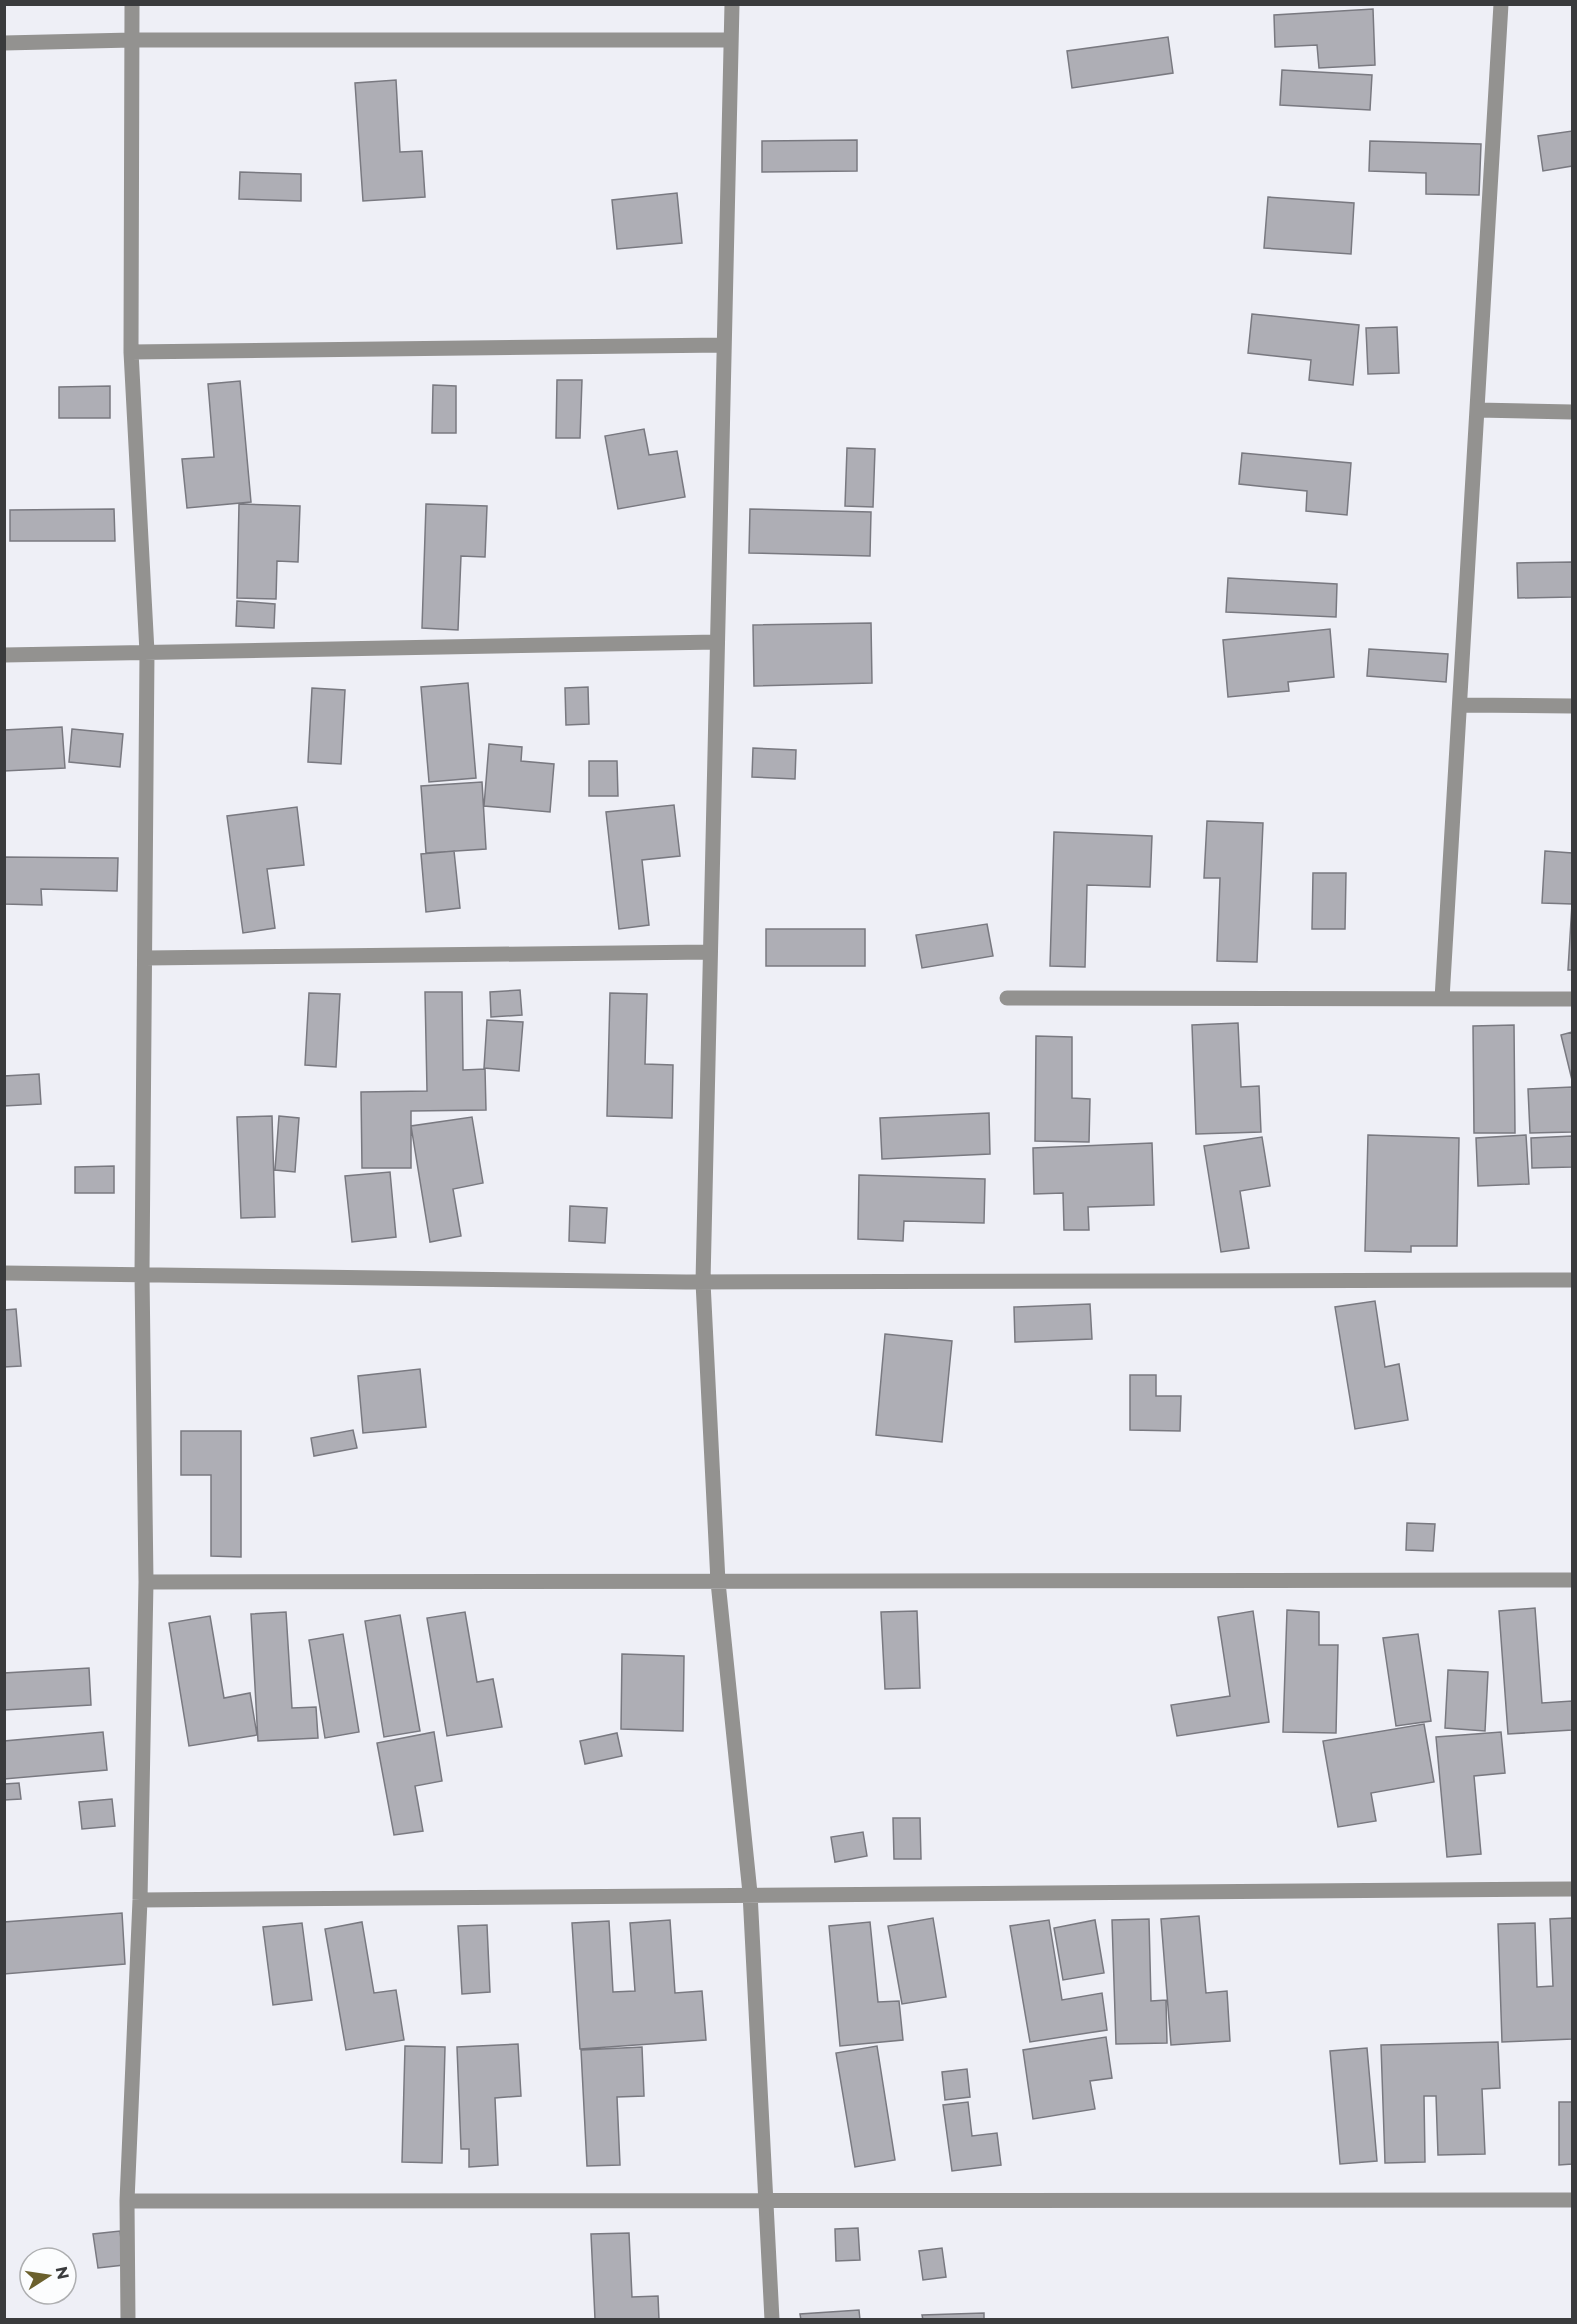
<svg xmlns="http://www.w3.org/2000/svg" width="1577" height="2324" font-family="Montserrat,sans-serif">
<rect width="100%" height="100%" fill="#eeeff6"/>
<path fill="#aeaeb5" stroke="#797980" stroke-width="1.5" d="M1373,9L1375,65L1319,68L1317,45L1275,47L1274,15Z
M1168,37L1173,73L1072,88L1067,51Z
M1282,70L1372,75L1370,110L1280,105Z
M396,80L400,152L422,151L425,197L363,201L355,83Z
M1572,131V166L1543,171L1538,136Z
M857,140V171L762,172V141Z
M1370,141L1481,144L1479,195L1426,194V173L1369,171Z
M240,172L301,174V201L239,199Z
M677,193L682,243L617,249L612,200Z
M1268,197L1354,203L1351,254L1264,248Z
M1252,314L1359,325L1353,385L1309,380L1311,360L1248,353Z
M1397,327L1399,373L1368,374L1366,328Z
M557,380H582L580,438H556Z
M240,381L251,502L187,508L182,459L214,457L208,384Z
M433,385L456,386V433H432Z
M110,386V418H59V387Z
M644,429L649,455L677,451L685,497L618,509L605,436Z
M847,448L875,449L873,507L845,506Z
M1242,453L1351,463L1347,515L1306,511L1307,491L1239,484Z
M239,504L300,506L298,562L277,561L276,599L237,598Z
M426,504L487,506L485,557L461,556L458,630L422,628Z
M114,509L115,541H10V510Z
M750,509L871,512L870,556L749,553Z
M1572,562V597L1518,598L1517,563Z
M1228,578L1337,584L1336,617L1226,612Z
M237,601L275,604L274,628L236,626Z
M871,623L872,683L754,686L753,625Z
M1330,629L1334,677L1288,682L1289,691L1228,697L1223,640Z
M1369,649L1448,654L1446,682L1367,676Z
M468,683L476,778L429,782L421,687Z
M588,687L589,724L566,725L565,688Z
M312,688L345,690L341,764L308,762Z
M62,727L65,768L4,771V730Z
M72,729L123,734L120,767L69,762Z
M489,744L522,747L521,761L554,764L550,812L484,806Z
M753,748L796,750L795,779L752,777Z
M589,761H617L618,796H589Z
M482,782L486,849L426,853L421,786Z
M674,805L680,856L642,860L649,925L619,929L606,812Z
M297,807L304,865L267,869L275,928L243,933L227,816Z
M1207,821L1263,823L1257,962L1217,961L1220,878H1204Z
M1054,832L1152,836L1150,887L1087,885L1085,967L1050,966Z
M454,851L460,908L426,912L421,854Z
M1545,851L1572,853V970H1568L1572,904L1542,903Z
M4,857L118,858L117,891L41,889L42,905L4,904Z
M1313,873H1346L1345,929H1312Z
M987,924L993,956L922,968L916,935Z
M766,929H865V966H766Z
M520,990L522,1015L491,1017L490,992Z
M425,992H462L463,1070L485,1069L486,1110L411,1111V1168H362L361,1092L427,1091Z
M309,993L340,994L336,1067L305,1065Z
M610,993L647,994L645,1064L673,1065L672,1118L607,1116Z
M487,1020L523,1022L519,1071L484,1068Z
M1238,1023L1241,1087L1259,1086L1261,1132L1196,1134L1192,1025Z
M1514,1025L1515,1133H1474L1473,1026Z
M1572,1032V1080L1561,1035Z
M1036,1036L1072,1037V1098L1090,1099L1089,1142L1035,1141Z
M39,1074L41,1104L4,1106V1076Z
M1572,1087V1132L1530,1133L1528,1089Z
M989,1113L990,1154L882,1159L880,1118Z
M272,1116L275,1217L241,1218L237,1117Z
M279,1116L299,1118L295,1172L275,1170Z
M472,1117L483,1183L453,1189L461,1236L430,1242L411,1126Z
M1368,1135L1459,1138L1457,1246H1411V1252L1365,1251Z
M1526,1135L1529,1184L1478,1186L1476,1138Z
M1572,1136V1167L1532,1168L1531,1138Z
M1262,1137L1270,1186L1240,1191L1249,1248L1221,1252L1204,1146Z
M1152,1143L1154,1205L1088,1207L1089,1230H1064L1063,1193L1034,1194L1033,1148Z
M114,1166V1193H75V1167Z
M390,1172L396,1237L352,1242L345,1176Z
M859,1175L985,1179L984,1223L904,1221L903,1241L858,1239Z
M570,1206L607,1208L605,1243L569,1241Z
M1375,1301L1385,1367L1399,1364L1408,1420L1355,1429L1335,1307Z
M1090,1304L1092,1339L1015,1342L1014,1307Z
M16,1309L21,1366L4,1367V1310Z
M885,1334L952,1341L942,1442L876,1435Z
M420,1369L426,1427L363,1433L358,1376Z
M1130,1375H1156V1396H1181L1180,1431L1130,1430Z
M353,1430L357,1448L314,1456L311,1438Z
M181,1431H241V1557L211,1556V1475H181Z
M1407,1523L1435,1524L1433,1551L1406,1550Z
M1535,1608L1542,1703L1572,1701V1730L1508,1734L1499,1611Z
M1287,1610L1319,1612V1645H1338L1336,1733L1283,1732Z
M917,1611L920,1688L885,1689L881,1612Z
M1253,1611L1269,1722L1177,1736L1171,1705L1230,1696L1218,1617Z
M286,1612L292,1708L316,1707L318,1738L258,1741L251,1614Z
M465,1612L477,1682L493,1679L502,1727L447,1736L427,1618Z
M400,1615L420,1731L384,1737L365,1621Z
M210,1616L224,1698L250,1693L257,1735L189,1746L169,1623Z
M343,1634L359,1732L325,1738L309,1640Z
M1418,1634L1431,1721L1396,1726L1383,1638Z
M622,1654L684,1656L683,1731L621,1729Z
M89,1668L91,1705L4,1710V1673Z
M1448,1670L1488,1672L1485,1731L1445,1728Z
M1424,1724L1434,1782L1371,1793L1376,1821L1338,1827L1323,1741Z
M103,1732L107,1770L4,1779V1741Z
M434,1732L442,1781L415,1786L423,1831L394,1835L377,1743Z
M1501,1732L1505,1773L1474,1776L1481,1854L1447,1857L1436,1737Z
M617,1733L622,1756L585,1764L580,1741Z
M19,1783L21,1799L4,1800V1784Z
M112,1799L115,1826L82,1829L79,1802Z
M893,1818H920L921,1859H894Z
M863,1832L867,1856L835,1862L831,1837Z
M122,1913L125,1964L4,1974V1922Z
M1199,1916L1206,1993L1227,1991L1230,2041L1171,2045L1161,1919Z
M933,1918L946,1997L902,2004L888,1926Z
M1572,1918V2039L1502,2042L1498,1924L1535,1923L1537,1987L1553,1986L1550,1919Z
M1149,1919L1151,2001L1166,2000L1167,2043L1116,2044L1112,1920Z
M670,1920L675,1993L702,1991L706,2040L580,2049L572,1923L609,1921L613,1992L635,1991L630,1923Z
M1049,1920L1062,2000L1102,1993L1107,2030L1030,2042L1010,1926Z
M1095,1920L1104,1973L1063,1980L1054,1928Z
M362,1922L374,1993L396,1990L404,2040L346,2050L325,1929Z
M870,1922L878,2002L899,2001L903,2040L840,2046L829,1926Z
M302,1923L312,2000L273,2005L263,1927Z
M487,1925L490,1992L462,1994L458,1926Z
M1106,2037L1112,2078L1090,2081L1095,2109L1033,2119L1023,2050Z
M1498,2042L1500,2088L1482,2089L1485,2154L1438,2155L1436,2096H1424L1425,2162L1385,2163L1381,2045Z
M518,2044L521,2096L495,2098L498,2165L469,2167V2149H461L457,2047Z
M405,2046L445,2047L442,2163L402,2162Z
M877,2046L895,2160L855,2167L836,2053Z
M642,2047L644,2096L617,2097L620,2165L587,2166L581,2050Z
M1367,2048L1377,2161L1340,2164L1330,2051Z
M967,2069L970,2097L945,2100L942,2072Z
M968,2102L972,2136L997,2133L1001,2165L952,2171L943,2105Z
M1559,2102H1572V2164L1559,2165Z
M858,2228L860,2260L836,2261L835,2229Z
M120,2231L124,2265L98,2268L93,2234Z
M629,2233L632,2297L658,2296L659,2320H590L595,2319L591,2234Z
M942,2248L946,2277L923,2280L919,2251Z
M859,2310L860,2320H801L800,2314Z
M984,2313V2320H923L922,2315Z"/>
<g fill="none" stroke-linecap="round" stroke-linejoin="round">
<path stroke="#939290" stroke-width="15" d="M732,4L703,1282L718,1582L750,1893L772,2320
M4,43L132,40H730
M131,352L724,345
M1477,410L1572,412
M4,655L717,642
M1460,705L1572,706
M145,958L710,952
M1007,998L1572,999
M1442,999L1501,4
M4,1273L686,1282L1572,1280
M146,1582L1572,1580
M140,1900L1572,1889
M127,2201L1572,2200
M128,2320L127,2201L140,1900L146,1582L142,1274L147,652L131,352L132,4"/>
</g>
<rect width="1577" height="2324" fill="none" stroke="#3a3b3d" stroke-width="12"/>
<g transform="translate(48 2276) rotate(78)"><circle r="28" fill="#fcfdfe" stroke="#aeafb1" stroke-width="1.5"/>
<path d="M0-4.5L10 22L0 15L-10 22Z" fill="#6b602d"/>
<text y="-9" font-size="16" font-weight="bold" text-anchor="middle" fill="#3a3b3d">N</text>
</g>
</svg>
